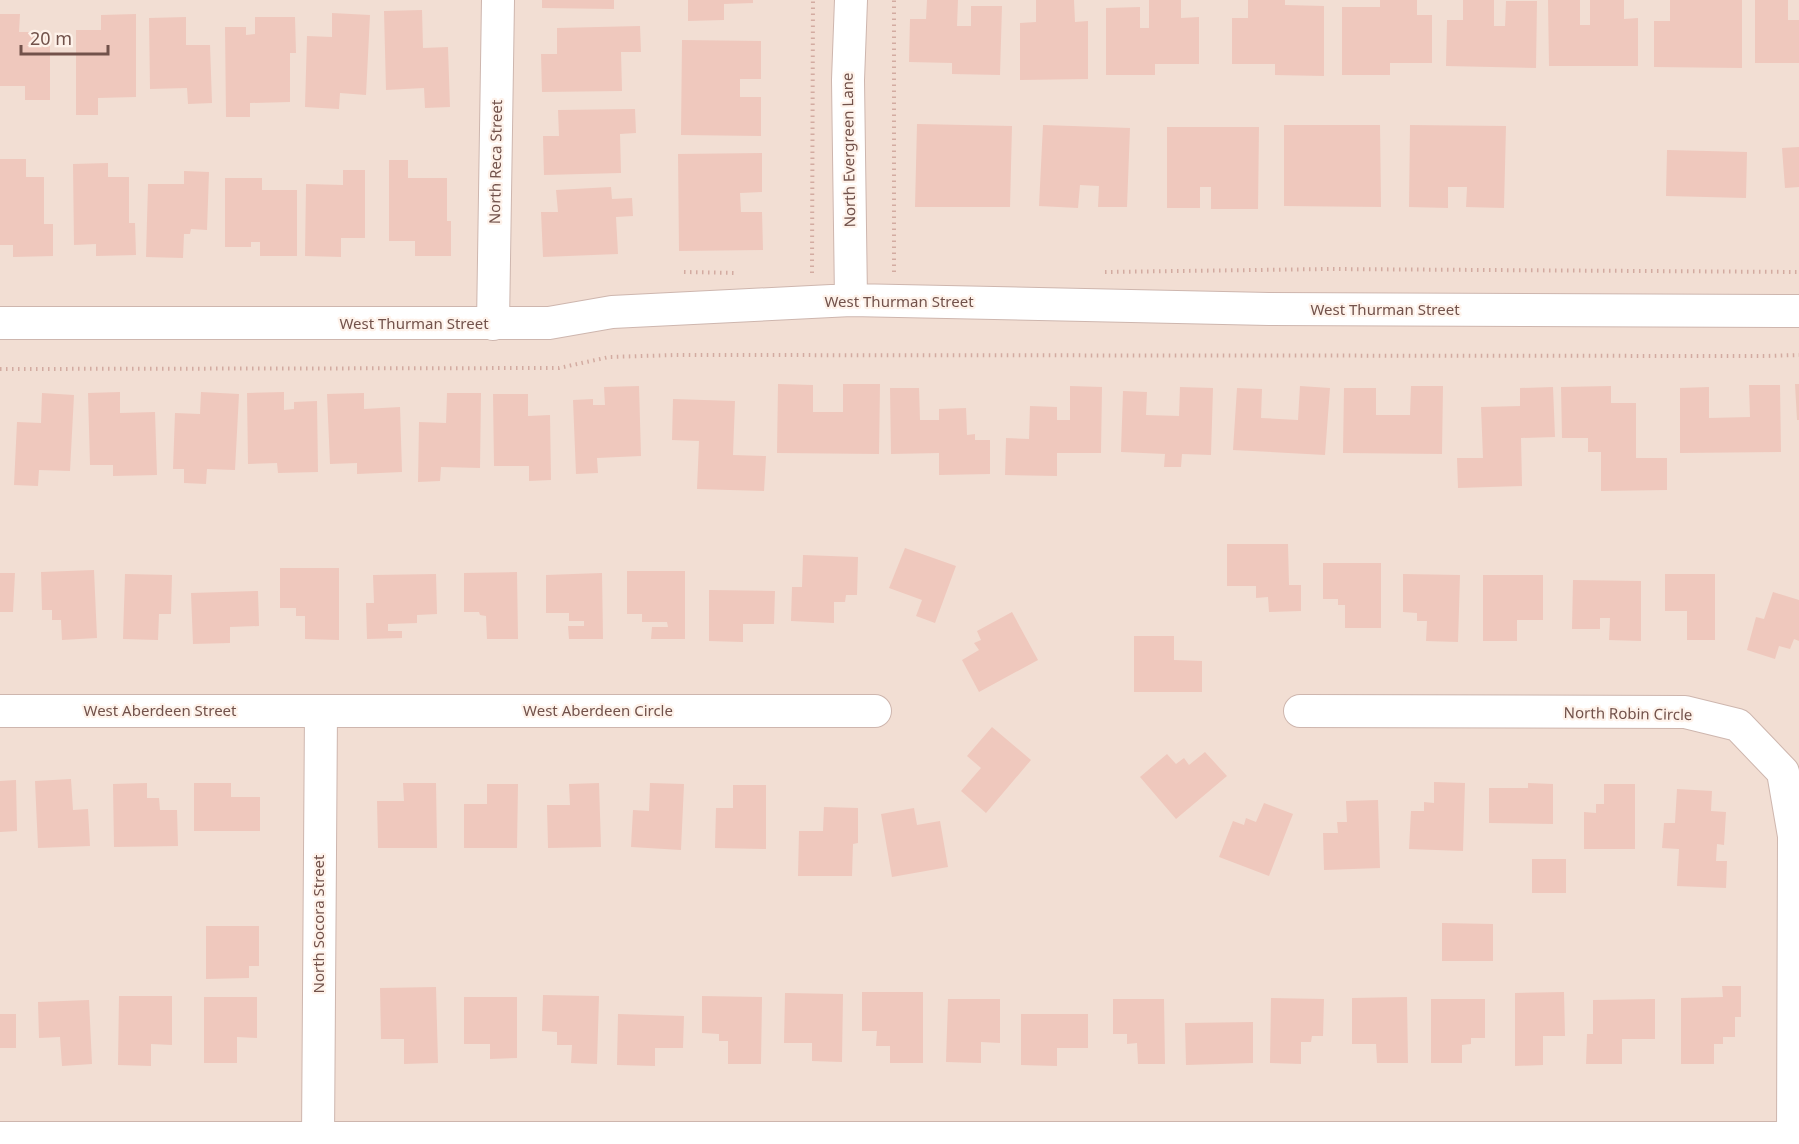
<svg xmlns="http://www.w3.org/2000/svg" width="1799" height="1144" font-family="'Noto Sans',sans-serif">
<rect width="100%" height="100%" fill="#fbeee4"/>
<path fill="#f2ded3" d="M0,0H1799V1144H0Z"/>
<path fill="#efc8bd" d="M542,0H614V9L542,8Z
M688,0H753V3L724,4V20L688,21Z
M927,0H958L957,26H971V6H1002L1000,75L952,74V63L909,62L910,19H926Z
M1036,0H1074L1075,22L1088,21V79L1020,80V23L1036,22Z
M1149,0H1181V18L1199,17V64H1155V75H1106V8L1140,7V28H1149Z
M1248,0H1285V5L1324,6V76L1275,75V64H1232V18H1248Z
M1380,0H1417V15H1432V63H1390V75H1342V7H1380Z
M1463,0H1494V26H1505L1506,1H1537L1536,68L1446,66L1447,20H1463Z
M1548,0H1580V25H1590V0H1624V19L1638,18V66H1549Z
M1670,0H1742V68L1654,67V21H1670Z
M1755,0H1788V20H1799V63H1755Z
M422,10L423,48L448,47L450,107L425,108L424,88L386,90L384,11Z
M332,13L370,15L366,95L340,93L339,109L305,107L307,36L332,37Z
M0,14H20L19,32H50V100H25V86H0Z
M136,14V97L98,98V115H76V30H101V15Z
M186,17V45H210L212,103L188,104L187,88L150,89L149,18Z
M255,17H295L296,53H290V102L250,103V117H226L225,27H246V35L255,34Z
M640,26L641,52H621L622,91L542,92L541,54H557V28Z
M682,40L761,41V79H740V97H761V136L681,135Z
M635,109L636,133L620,134L621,173L544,175L543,136H559L558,110Z
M917,124L1012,126L1010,207H915Z
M1043,125L1130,128L1127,207H1098L1099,186L1080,185L1078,208L1039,206Z
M1284,125H1380L1381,207L1284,206Z
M1410,125L1506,126L1504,208L1466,207L1467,187H1448V208L1409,207Z
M1167,127H1259L1258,209H1211V187H1200V208H1167Z
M1799,147V187L1785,188L1782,148Z
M1667,150L1747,152L1746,198L1666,196Z
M762,153V192L740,193L741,212H762L763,250L679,251L678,154Z
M0,159H26V177H44V224H53V256L13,257V245H0Z
M389,160H408V178H447V221H451V256H415V241H389Z
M108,163V177H129V223H135L136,255L96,256V244L74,245L73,164Z
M343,170H365V238H341V257L305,256L306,184L343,185Z
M184,171L209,172L207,230L191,229L190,234H184L183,258L146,257L148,184H184Z
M225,178H262V190H297V256H260V242H251V247H225Z
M611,187L612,199L632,198L633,216L616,217L618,254L543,257L541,212H558L556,190Z
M778,384L813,385V412H843V384H880L879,454L777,453Z
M1795,384H1799V420H1797Z
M1749,385H1780L1781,452L1680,453V388L1709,387V418L1750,417Z
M639,386L641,456L597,458L598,473L576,474L573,400L593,399V405H605L604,387Z
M1070,386L1102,387L1101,453H1057V476L1005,475L1006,438L1029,439L1030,406L1057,407V420H1070Z
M1300,386L1330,388L1325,455L1233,450L1237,388L1262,389L1261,418L1298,420Z
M1411,386H1443L1442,454L1343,453L1344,388H1376V415H1410Z
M1611,386V403H1636V458H1667V490L1601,491V452H1588V438H1562L1561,387Z
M1180,387L1213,388L1211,455L1182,454L1181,467H1164L1165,454L1121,452L1123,391L1147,392L1146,415L1179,416Z
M1553,387L1555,437L1521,438L1522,486L1458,488L1457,458H1483L1481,407L1520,406V388Z
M890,388H919L920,420H939V409L966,408L967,435L975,434V440H990V474L939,475V453L891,454Z
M120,392V413L155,412L157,475L113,476V465H90L88,393Z
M201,392L239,394L235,470L207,469L206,484L184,483V469H173L175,413L200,414Z
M284,392V410L294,409V402L317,401L318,472L278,473L277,463L248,464L247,393Z
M42,393L74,395L70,471L39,470L38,486L14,485L17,422L41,423Z
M364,393V409L400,407L402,472L357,474V463L330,464L327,394Z
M447,393H481L480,468L441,467L440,481L418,482L419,422L446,423Z
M493,394H528V416L550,415L551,480L529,481V466H494Z
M673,399L735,401L733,455L766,456L764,491L697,489L699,441L672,440Z
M1227,544H1288L1289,585H1301V611L1269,612L1268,597L1256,598V586H1227Z
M905,548L956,566L935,623L916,616L922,600L889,588Z
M803,555L858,557L857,595H846L845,602H834V623L791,621L792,587H802Z
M1323,563H1381V628H1345V605H1338V599H1323Z
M280,568H339V640L305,639V616H296V608H280Z
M94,570L97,638L62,640L61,620H52V610H42L41,572Z
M627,571H685V639H651L652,627H668L667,622H642V614H627Z
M517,572L518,639H487L486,616L480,615L479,612H464V573Z
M0,573H15L13,612H0Z
M602,573L603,639H569L568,626H584V621H569V613H546V575Z
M125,574L172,575L171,614H159L158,640L123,639Z
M436,574L437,614L417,615V623L388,624V631H402V638L367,639L366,603H374L373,575Z
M1403,574L1460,575L1458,642L1426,641L1427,621H1417V613L1403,612Z
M1665,574H1715V640H1687V611H1665Z
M1483,575H1543V620H1517V641H1483Z
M1573,580L1641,581V641L1609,640L1610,618H1600V629H1572Z
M709,590L775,591L774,624H743V642L709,641Z
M258,591L259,626L230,627V643L193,644L191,593Z
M1773,592L1799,600V641L1794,639L1790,649L1779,646L1775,659L1747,650L1756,617L1764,619Z
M1012,612L1038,660L979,692L962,660L979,650L974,643L981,640L977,631Z
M1134,636H1174V660L1202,661V692H1134Z
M992,727L1031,760L986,813L961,791L981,768L967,756Z
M1205,752L1227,776L1176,819L1140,777L1167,754L1176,764L1184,758L1189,765Z
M71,779L73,810L88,809L90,846L38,848L35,781Z
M16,780L17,831L0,832V781Z
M1434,782L1465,783L1463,851L1409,849L1411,811H1424V802L1434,803Z
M147,783V798H159L160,810H177L178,846L114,847L113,784Z
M194,783H231V797H260V831H194Z
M403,783H436L437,848H378L377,801H404Z
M599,783L601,847L548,848L547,805H570L569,784Z
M650,783L684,784L681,850L631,847L633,810L649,811Z
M1528,783L1553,784V824L1489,823V788H1528Z
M487,784H518L517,848H464V804H487Z
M1604,784H1635V849H1584V812L1596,813V804H1604Z
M733,785H766V849L715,848L716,808H733Z
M1677,789L1712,791L1711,811L1726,812L1724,845L1717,844L1716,861H1727L1726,888L1677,886L1679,849L1662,848L1664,823H1675Z
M1378,800L1380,868L1324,870L1323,833H1338L1337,822H1347L1346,801Z
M1264,803L1293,814L1269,876L1219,857L1233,821L1244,825L1246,818L1256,822Z
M824,807L858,808V843L853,844L852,876H798L799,831H823Z
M914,808L917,825L940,821L948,867L892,877L881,814Z
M1532,859H1566V893H1532Z
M1442,923L1493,924V961H1442Z
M206,926H259V966H249V978L206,979Z
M1722,986H1741V1017H1735V1037H1723V1044H1714V1064H1681V998L1723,997Z
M436,987L438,1063L404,1064V1039H381L380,988Z
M862,992H923V1063H890V1046H876L877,1031H862Z
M1564,992L1565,1036H1543V1065L1515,1066V993Z
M785,993L843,994L842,1062L812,1061V1043H784Z
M543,995L599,996L597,1064L571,1063L572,1045H557V1032L542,1031Z
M119,996H172V1045L151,1044V1066L118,1065Z
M702,996L762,997L761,1064H728V1041H719V1034L702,1033Z
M204,997H257V1038L237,1037V1063H204Z
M464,997H517V1058L490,1059V1044H464Z
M1407,997L1408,1063H1377L1376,1044H1352V998Z
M1271,998L1324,999L1323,1036H1312L1311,1042H1301V1064L1270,1063Z
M948,999H1000V1043L981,1042V1063L946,1062Z
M1113,999H1164L1165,1064H1138L1137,1043L1127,1044V1034H1113Z
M1431,999H1485V1038H1471V1044L1462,1045V1063H1431Z
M1655,999V1039H1622V1064H1586L1587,1034H1593V1000Z
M89,1000L92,1064L62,1066L60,1037L39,1038L38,1002Z
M0,1014H16V1048H0Z
M618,1014L684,1016L683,1048H655V1066L617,1065Z
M1021,1014H1088V1048H1057V1066L1021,1065Z
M1253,1022V1063L1186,1065L1185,1023Z"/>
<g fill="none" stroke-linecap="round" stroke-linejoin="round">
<g stroke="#ceb6ae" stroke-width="34">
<path id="minor" d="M851,0L848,80L851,300
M0,323H549L612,312L851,300L1269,309L1799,311
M493,324L498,0
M0,711H875
M1300,711L1685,712L1738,725L1783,772L1794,836L1793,1138
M0,1138H1799
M318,1138L321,711"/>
</g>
<path stroke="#d3aba1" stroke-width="4" stroke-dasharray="1.5 4.5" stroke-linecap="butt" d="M684,272L737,273
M894,272V0
M1105,272L1329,269L1799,272
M812,273L813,0
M0,369L559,368L609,357L675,355L1766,356L1799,355"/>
<use href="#minor" stroke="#fff" stroke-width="32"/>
</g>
<g text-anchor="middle" stroke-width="4.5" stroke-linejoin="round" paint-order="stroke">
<g font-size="15" fill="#72524b" stroke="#fef2ea">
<text transform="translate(849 150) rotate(-91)" y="5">North Evergreen Lane</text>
<text transform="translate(496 162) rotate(-89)" y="5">North Reca Street</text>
<text x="899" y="307">West Thurman Street</text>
<text x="1385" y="315">West Thurman Street</text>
<text x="414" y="329">West Thurman Street</text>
<text x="160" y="716">West Aberdeen Street</text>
<text x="598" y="716">West Aberdeen Circle</text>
<text transform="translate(1628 714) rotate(1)" y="5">North Robin Circle</text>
<text transform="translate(319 924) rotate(-90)" y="5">North Socora Street</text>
</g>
</g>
<path d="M21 45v9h87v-9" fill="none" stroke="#72524b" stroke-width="3"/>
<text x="30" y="45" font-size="18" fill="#72524b" stroke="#fef2ea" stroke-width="4.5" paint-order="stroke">20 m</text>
</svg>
